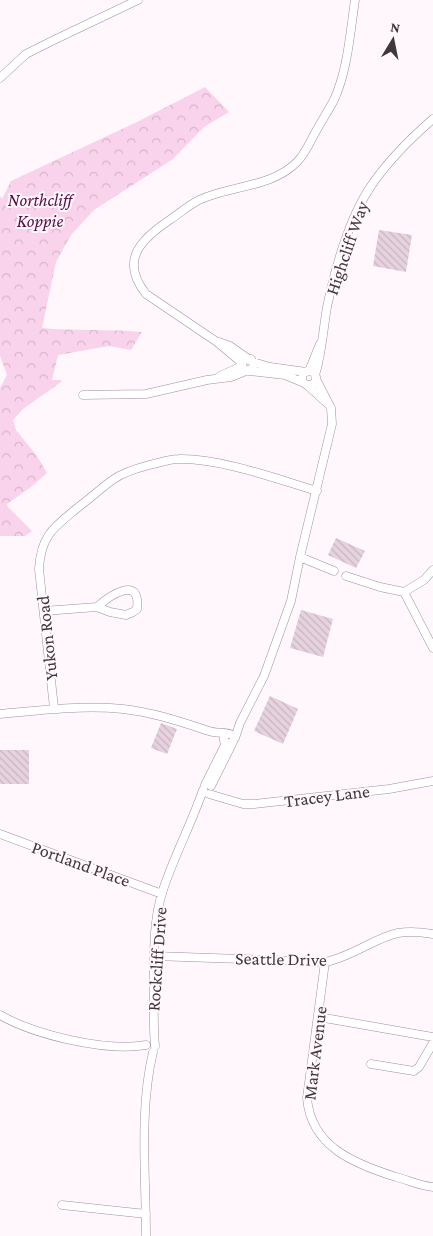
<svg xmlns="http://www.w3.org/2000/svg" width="433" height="1236" font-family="'Crimson Pro',serif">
<defs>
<pattern id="forest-crowns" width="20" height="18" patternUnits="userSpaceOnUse" patternTransform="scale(1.25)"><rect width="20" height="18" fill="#f9d3eb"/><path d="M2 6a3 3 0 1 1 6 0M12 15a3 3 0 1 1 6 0" fill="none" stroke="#d6b6ca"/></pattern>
<pattern id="building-back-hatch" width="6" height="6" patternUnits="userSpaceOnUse" patternTransform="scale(1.25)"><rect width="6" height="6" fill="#e6d2de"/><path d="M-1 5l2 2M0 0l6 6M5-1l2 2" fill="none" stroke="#c6b5bf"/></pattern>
</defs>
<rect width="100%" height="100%" fill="#fff7fc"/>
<path fill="url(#forest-crowns)" d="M205,87L229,112L204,127L173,159L94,210L71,235L56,262L42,328C75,331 109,329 142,332L131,350L109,346L58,355L52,380H61V382L23,409L13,420L16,430L37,456L47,473L31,487L7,504L8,507L32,531L25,536H0V388L7,375L0,356V196L2,199L11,181L137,122Z"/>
<path fill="url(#building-back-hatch)" d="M379,230L412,235L406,272L373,266Z
M336,538L365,551L356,568L328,555Z
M301,610L333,619L323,657L290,648Z
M270,696L298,709L283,744L254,731Z
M161,723L177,729L167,754L151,748Z
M0,750H29V784H0Z"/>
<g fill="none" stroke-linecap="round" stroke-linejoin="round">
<g stroke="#a28f9b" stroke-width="9">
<path id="street" d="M0,78L26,54L54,40L138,0
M219,342L230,346L247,358
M253,362L270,367L306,372
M242,363L217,342L146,294C119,260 141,239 171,219C180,213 189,205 199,200C231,185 271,188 297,162C305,154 310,142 315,133C321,122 328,111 334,100C348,69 350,33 355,0
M302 378a7 7 0 1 1 14 0a7 7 0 1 1-14 0Z
M249,371L285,375L302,382
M309,371L320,344
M315,375C322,353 323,330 327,307C335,269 348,222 369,189C386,163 410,139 433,119
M220,376L242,366
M308,386L328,404
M83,395L146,394L207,380L231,377L253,368L254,365L251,359L244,360L242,363L243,369L246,370
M300,557L334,571
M346,576L380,587L404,592
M404,592L433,648
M404,592L424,580L433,570
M44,611L97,607L110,612L126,615L133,612L137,609C141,574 109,596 97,607
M54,708L39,569C41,533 56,526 81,505C92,497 102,487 114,479C124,472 138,468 149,465C159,463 169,459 179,459C220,458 277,479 317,491
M0,714C41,710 82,705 123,709C152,712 181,722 209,731C217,734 229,731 234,736L233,742L228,744L224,741V737L227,734
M235,738L240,723L264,676L291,601L300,557L332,424L331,408L316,379
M205,785L226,743
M211,786L232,744
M209,794L243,804H254L389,789L433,781
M0,834L162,894
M154,956L325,962C352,957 374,938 398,933C410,931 421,932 433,934
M325,962L307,1098C311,1147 355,1164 396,1177C408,1180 420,1186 433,1187
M0,1015C35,1035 106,1052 146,1045
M319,1017L433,1037
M155,1046C153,1025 154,1005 154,984C154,954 153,923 162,893C173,858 191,825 203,790
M371,1064L414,1071L419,1067L433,1043
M62,1205L146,1214
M146,1236C146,1177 139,1110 153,1052"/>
</g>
<use href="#street" stroke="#fff" stroke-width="8"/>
</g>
<g text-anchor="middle" stroke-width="4" stroke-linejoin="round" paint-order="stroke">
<g font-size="18" font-style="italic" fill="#580c45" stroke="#fff7fc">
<text x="40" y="206">Northcliff<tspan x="40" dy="21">Koppie</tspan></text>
</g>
<g font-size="18" fill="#3f373c" stroke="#fff7fc">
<text transform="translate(347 248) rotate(-71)" y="6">Highcliff Way</text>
<text transform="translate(47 638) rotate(-96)" y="6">Yukon Road</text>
<text transform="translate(327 796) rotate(-7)" y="6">Tracey Lane</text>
<text transform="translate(81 864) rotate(20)" y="6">Portland Place</text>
<text transform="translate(157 959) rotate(-86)" y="6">Rockcliff Drive</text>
<text transform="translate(281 959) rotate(1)" y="6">Seattle Drive</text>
<text transform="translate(315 1053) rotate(-83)" y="6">Mark Avenue</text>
</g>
</g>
<g transform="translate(393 40) rotate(10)" stroke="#fff7fc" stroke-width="4" paint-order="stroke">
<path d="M0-4L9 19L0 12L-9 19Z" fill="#3f373c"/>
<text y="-8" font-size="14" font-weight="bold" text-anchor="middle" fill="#3f373c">N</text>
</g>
</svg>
